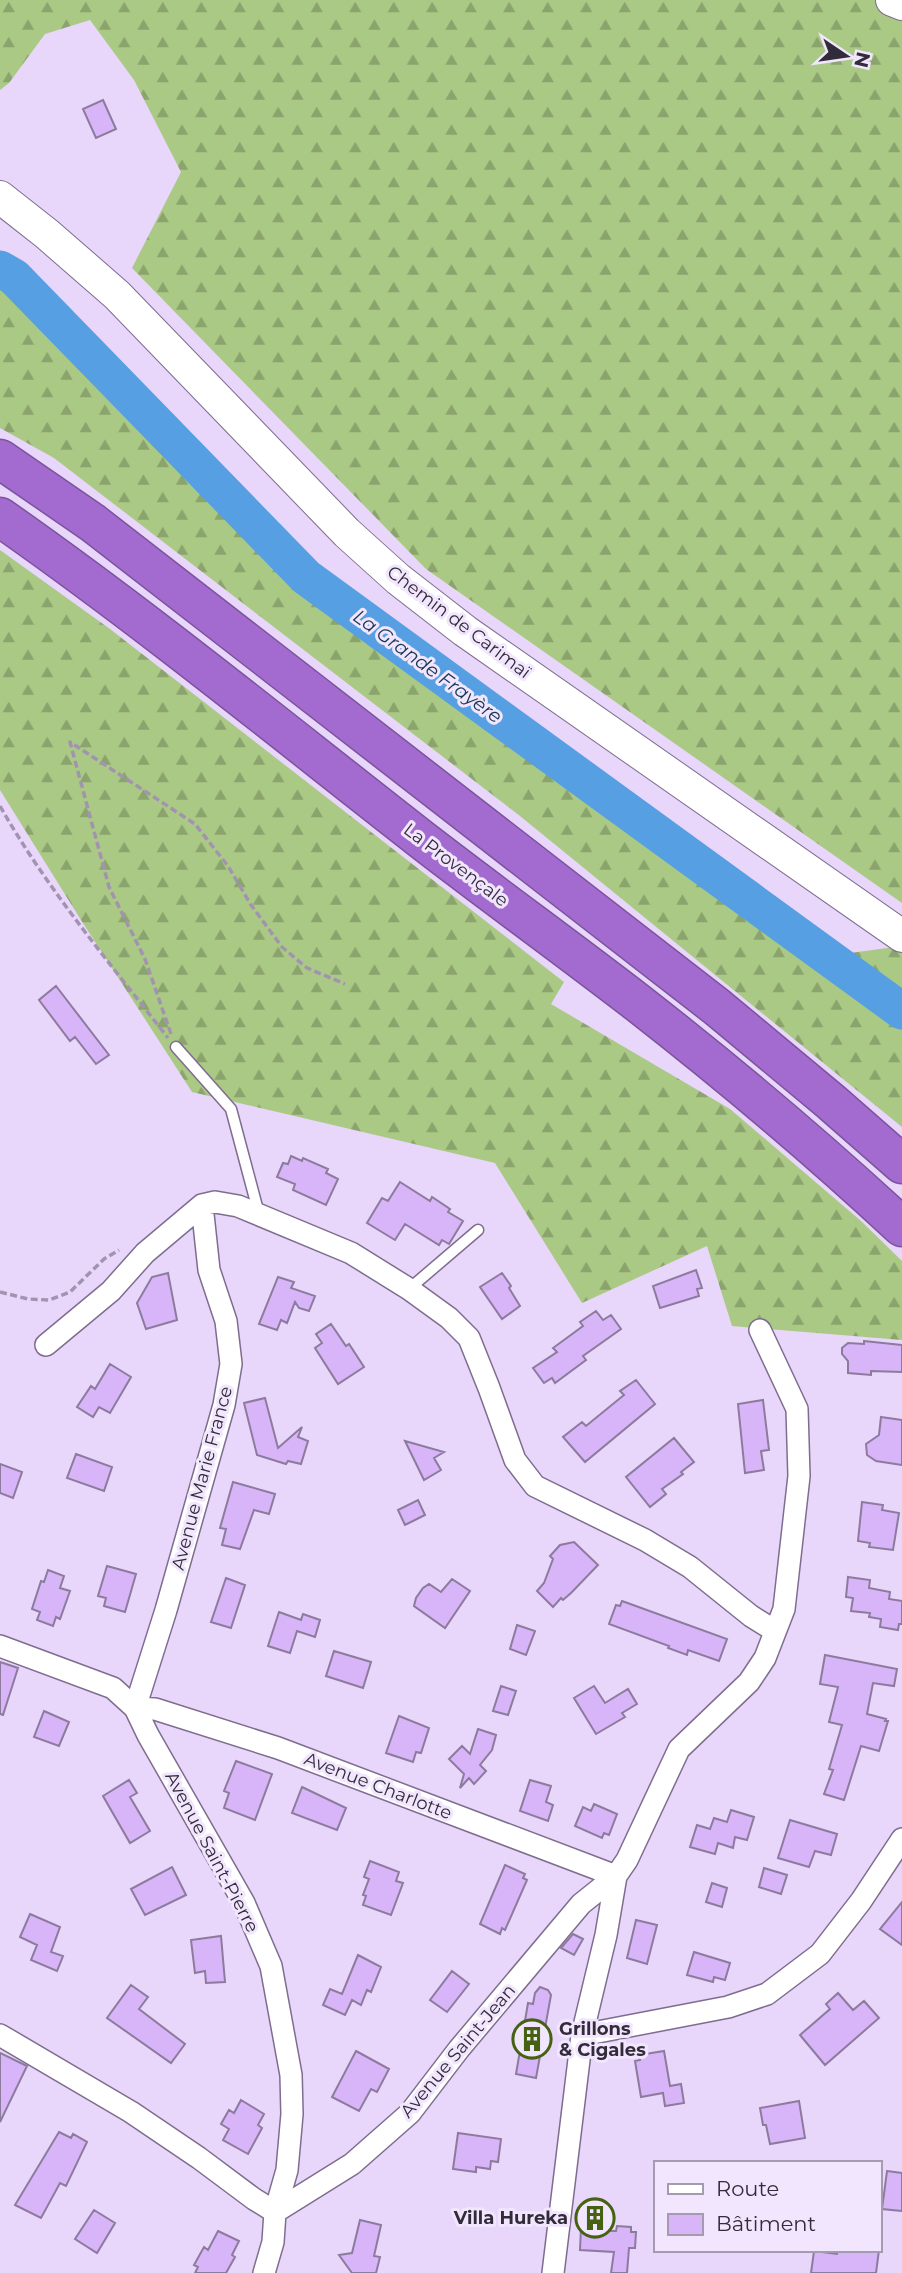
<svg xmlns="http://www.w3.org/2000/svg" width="902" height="2273" font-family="Montserrat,sans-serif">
<defs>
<pattern id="forest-firs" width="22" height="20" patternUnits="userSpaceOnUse" patternTransform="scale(1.75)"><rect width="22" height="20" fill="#aac984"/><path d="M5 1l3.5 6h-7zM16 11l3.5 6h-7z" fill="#8ba36d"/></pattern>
</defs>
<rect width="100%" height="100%" fill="#e8d6fb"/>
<path fill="url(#forest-firs)" d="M0,0H902V903L426,569L132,268L181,172L134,80L90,20L45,34L9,83L0,90Z
M0,286L25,302L334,612L813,958L902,946V1127L520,816L54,458L0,428Z
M0,550L110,629L564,982L551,1004L730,1109L861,1221L902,1261V1340L732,1326L707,1246L582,1303L495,1163L192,1092L81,920L0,790Z"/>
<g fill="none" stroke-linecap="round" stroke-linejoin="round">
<path stroke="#559fe2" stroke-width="37" d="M0,269L14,277L306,577L902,1011"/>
</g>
<path fill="#d8b5f8" stroke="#8c7b9d" stroke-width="2" d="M103,100L116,129L96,138L83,109Z
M56,986L109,1055L96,1064L75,1037L70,1041L39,1000Z
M291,1156L302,1161L303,1158L328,1169L326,1173L338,1179L326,1205L293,1190L295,1184L277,1177L283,1163L288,1164Z
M400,1182L430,1201L432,1197L450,1209L448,1212L463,1221L449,1244L442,1240L439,1245L405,1224L395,1240L367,1223L382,1198L388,1201Z
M696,1270L702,1288L697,1289L699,1296L660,1308L653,1286Z
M168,1273L177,1320L146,1329L137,1303L152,1277Z
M502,1273L511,1286L509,1288L520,1306L502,1319L480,1287Z
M278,1277L294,1282L291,1288L315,1296L309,1311L299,1308L295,1302L287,1323L281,1320L277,1330L259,1324Z
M596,1311L603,1320L611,1315L621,1329L583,1356L586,1360L555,1383L552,1378L544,1383L533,1368L557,1352L553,1348L583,1326L580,1322Z
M331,1324L346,1346L349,1344L364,1367L338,1384L315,1348L322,1343L316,1334Z
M864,1341L902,1345V1372L871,1371V1375L848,1373V1361L842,1354V1348L848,1343L864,1344Z
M110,1364L131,1377L110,1413L99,1407L93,1417L77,1407L91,1386L95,1389Z
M636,1380L655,1404L585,1462L563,1437L582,1422L586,1426L624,1395L620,1391Z
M265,1398L278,1448L302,1427L298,1437L308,1441L301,1464L288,1461L286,1464L257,1455L244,1403Z
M763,1400L769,1450L761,1451L764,1470L745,1473L738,1404Z
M881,1417L902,1420V1465L876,1461L867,1455L866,1444L879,1435Z
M674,1438L694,1462L681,1472L683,1474L662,1489L666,1494L650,1507L626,1477Z
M405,1441L444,1452L434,1458L441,1470L424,1480Z
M76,1454L112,1467L104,1491L67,1478Z
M0,1464L22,1472L13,1498L0,1493Z
M233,1482L275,1494L269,1514L254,1510L240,1549L222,1545L226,1529L220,1528Z
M418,1500L425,1515L405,1525L398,1510Z
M862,1502L883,1505L882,1510L899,1513L893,1550L869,1547L870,1543L858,1541Z
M574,1542L598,1565L571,1593L563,1600L561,1598L553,1607L537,1591L544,1583L553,1559L550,1556L560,1545Z
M107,1566L136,1574L125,1612L104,1606L106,1598L98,1596Z
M48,1570L64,1576L60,1588L70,1591L60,1619L56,1617L53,1626L37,1620L40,1612L32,1609L41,1581L44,1582Z
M848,1577L870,1580L869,1588L890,1592L889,1599L902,1601V1624H899L898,1630L880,1627L881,1619L869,1617L870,1613L851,1611L853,1598L846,1597Z
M226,1578L245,1585L231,1628L211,1622Z
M452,1579L470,1591L445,1628L414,1606L416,1598L423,1588L429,1584L441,1592Z
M622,1601L727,1639L719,1661L688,1650L687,1655L668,1648L669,1646L609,1624L616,1605L620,1606Z
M279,1612L301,1620L303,1614L320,1620L315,1637L297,1631L290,1653L268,1646Z
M517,1625L535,1631L526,1655L510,1649Z
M334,1651L371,1662L363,1688L326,1676Z
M825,1655L897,1669L894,1686L873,1683L867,1714L886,1719L885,1721H888L879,1751L861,1746L844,1800L824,1794L833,1770L829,1769L842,1725L829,1722L838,1687L820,1684Z
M0,1662L18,1668L3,1715L0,1714Z
M501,1686L516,1691L508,1715L493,1711Z
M594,1686L605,1703L628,1689L637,1704L622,1713L625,1717L596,1734L574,1698Z
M44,1711L69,1722L59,1746L34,1737Z
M399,1716L429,1728L421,1753L416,1752L413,1762L386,1753Z
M478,1729L496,1735L492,1750L480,1765L486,1771L474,1784L469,1778L460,1788L464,1774L449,1759L462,1746L470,1754Z
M236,1761L272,1774L255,1820L224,1808L229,1793L224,1791Z
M129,1780L137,1793L130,1797L150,1831L130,1843L103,1796Z
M530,1780L551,1786L546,1802L553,1805L548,1821L520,1811Z
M302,1787L346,1808L337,1830L292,1813Z
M594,1804L617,1814L609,1835L604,1833L602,1838L575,1826L583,1807L591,1811Z
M731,1810L754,1817L747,1840L735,1837L733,1848L718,1843L715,1854L690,1847L697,1825L710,1829L714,1818L727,1822Z
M790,1820L837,1834L831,1855L815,1851L809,1867L778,1858Z
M370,1861L399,1872L396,1881L403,1883L391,1915L363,1905L366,1896L363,1895L369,1879L364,1877Z
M505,1865L525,1874L523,1878L527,1880L505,1930L502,1928L500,1934L480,1924Z
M172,1867L186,1895L145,1915L131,1889Z
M764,1868L787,1875L781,1894L759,1887Z
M712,1883L727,1888L722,1907L706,1902Z
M902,1902V1945L880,1929Z
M30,1914L60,1927L51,1952L63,1956L57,1971L31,1960L37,1945L20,1937Z
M636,1920L657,1925L647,1964L627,1958Z
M573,1934L583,1939L574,1955L561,1948Z
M221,1936L225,1982L206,1983L205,1971L195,1973L191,1940Z
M694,1952L730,1963L725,1980L714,1977L713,1982L687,1975Z
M358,1955L381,1967L371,1992L367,1990L361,2005L352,2000L345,2015L323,2005L330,1989L342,1994Z
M452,1971L469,1984L447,2012L430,2000Z
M131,1985L148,1997L139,2009L185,2044L171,2063L107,2018Z
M540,1987L548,1990L551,1995L536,2078L516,2074L528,2003L533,2004L535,1993Z
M838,1993L853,2010L864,2001L879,2018L825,2065L800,2035L830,2009L826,2004Z
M356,2051L389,2069L377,2092L371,2089L359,2111L332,2097Z
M664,2051L670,2086L681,2084L684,2103L665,2106L663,2093L641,2097L635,2061L640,2060L639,2055Z
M0,2053L27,2066L0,2122Z
M241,2100L264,2114L258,2125L262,2128L248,2154L223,2140L229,2129L221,2124L229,2110L234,2113Z
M799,2101L805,2138L770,2144L766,2125H763L760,2108Z
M59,2132L71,2138L73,2134L87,2142L66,2186L60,2183L41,2218L15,2205Z
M458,2133L501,2139L498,2162L491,2161L490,2169L476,2167V2172L453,2169Z
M887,2171L902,2173V2211L882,2209Z
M582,2204L609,2206L608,2231H616L617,2226L631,2227V2232H636L635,2248H629L627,2273H611L614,2252L580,2250Z
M94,2210L115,2223L97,2253L75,2239Z
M360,2220L381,2225L374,2256L380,2257L376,2273H352L339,2255L352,2253Z
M218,2231L239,2241L232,2255L235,2257L226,2273H195L198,2267L194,2265L204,2247L208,2250Z
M838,2250H879L876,2273H811L814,2251L837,2254Z"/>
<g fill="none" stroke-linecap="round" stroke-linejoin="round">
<g stroke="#7e6d8e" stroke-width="13">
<path id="lane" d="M176,1047L231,1109L259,1214
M409,1289L478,1230"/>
</g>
<g stroke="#7e6d8e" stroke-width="24">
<path id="street" d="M202,1205L209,1270L226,1321L231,1364L224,1405L166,1610L135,1708L155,1709L278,1748L616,1876
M46,1345L111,1291L145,1253L202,1205L215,1202L238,1206L351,1253L409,1289L449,1318L469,1338L489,1388L515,1460L535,1486L645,1540L690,1567L751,1616L775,1631
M0,1646L113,1688L135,1708L148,1735L244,1903L271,1966L291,2075L292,2114L287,2170L275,2212L273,2242L264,2273
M0,2035L131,2112L199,2158L254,2199L275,2212L352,2164L410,2113L459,2049L581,1904L616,1876
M582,2035L728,2007L767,1994L820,1954L861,1901L902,1839
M553,2273L582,2035L606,1935L616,1876L627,1860L679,1749L749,1682L765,1658L784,1609L799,1476L797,1409L760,1330"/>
</g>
<g stroke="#7e6d8e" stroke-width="34">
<path id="secondary" d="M892,0L902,4
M0,197L47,234L117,295L347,533L398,579L465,631L902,936"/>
</g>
<g stroke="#7b549b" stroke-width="41">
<path id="highway" d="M0,459L93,523L717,1007L830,1101L902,1164
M0,517C147,620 285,733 426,843C496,897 568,949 638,1003C729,1074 817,1148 902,1227"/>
</g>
<path stroke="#a294b1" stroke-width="3.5" stroke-dasharray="7 3.5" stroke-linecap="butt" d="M0,806C47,889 109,962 168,1038
M171,1034L145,959L109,887L70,742L195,824L228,866L251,905L282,947L307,968L345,984
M0,1292L28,1299L49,1300L70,1292L104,1259L119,1250"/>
<use href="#lane" stroke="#fff" stroke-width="10"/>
<use href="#street" stroke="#fff" stroke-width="21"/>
<use href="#secondary" stroke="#fff" stroke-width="32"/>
<use href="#highway" stroke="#a36ad0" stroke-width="38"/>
</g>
<defs>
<g id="building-ring" transform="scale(2.0125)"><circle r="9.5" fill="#f1e6fd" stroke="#456112" stroke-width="1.5"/><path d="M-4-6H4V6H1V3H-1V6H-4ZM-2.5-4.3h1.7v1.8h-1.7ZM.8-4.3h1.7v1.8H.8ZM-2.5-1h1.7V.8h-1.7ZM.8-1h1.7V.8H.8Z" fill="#456112"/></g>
</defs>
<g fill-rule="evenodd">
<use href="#building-ring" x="532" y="2039"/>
<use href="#building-ring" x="595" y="2218"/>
</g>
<g text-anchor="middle" stroke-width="6" stroke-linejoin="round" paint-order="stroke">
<g font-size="18" fill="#322b39" stroke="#f1e6fd">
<text transform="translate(459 622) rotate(37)" y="6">Chemin de Carimaï</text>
<text transform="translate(456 865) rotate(37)" y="6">La Provençale</text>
<text transform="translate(202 1478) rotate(-75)" y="6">Avenue Marie France</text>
<text transform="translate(378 1786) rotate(21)" y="6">Avenue Charlotte</text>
<text transform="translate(212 1852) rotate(62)" y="6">Avenue Saint-Pierre</text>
<text transform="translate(458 2051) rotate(-50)" y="6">Avenue Saint-Jean</text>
</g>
<g font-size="18" font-weight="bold" fill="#322b39" stroke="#f1e6fd" text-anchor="start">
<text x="559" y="2035">Grillons<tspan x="559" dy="21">&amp; Cigales</tspan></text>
<text x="568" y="2224" text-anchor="end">Villa Hureka</text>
</g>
<g font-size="19" font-style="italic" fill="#173652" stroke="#f1e6fd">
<text transform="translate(428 666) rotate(36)" y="7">La Grande Frayère</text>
</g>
</g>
<rect x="654" y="2161" width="228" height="91" fill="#f1e6fd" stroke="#a59baf" stroke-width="2"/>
<rect x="668" y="2184" width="35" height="10" fill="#ffffff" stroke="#a59baf" stroke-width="2"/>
<text x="716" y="2196" font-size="21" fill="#322b39">Route</text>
<rect x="668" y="2214" width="35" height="21" fill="#d8b5f8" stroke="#a59baf" stroke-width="2"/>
<text x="716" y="2231" font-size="21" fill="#322b39">Bâtiment</text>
<g transform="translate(846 56) rotate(103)" stroke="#f1e6fd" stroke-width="5" paint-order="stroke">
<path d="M0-5L12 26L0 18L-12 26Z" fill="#322b39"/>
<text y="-10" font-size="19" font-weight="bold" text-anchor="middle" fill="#322b39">N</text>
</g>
</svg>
